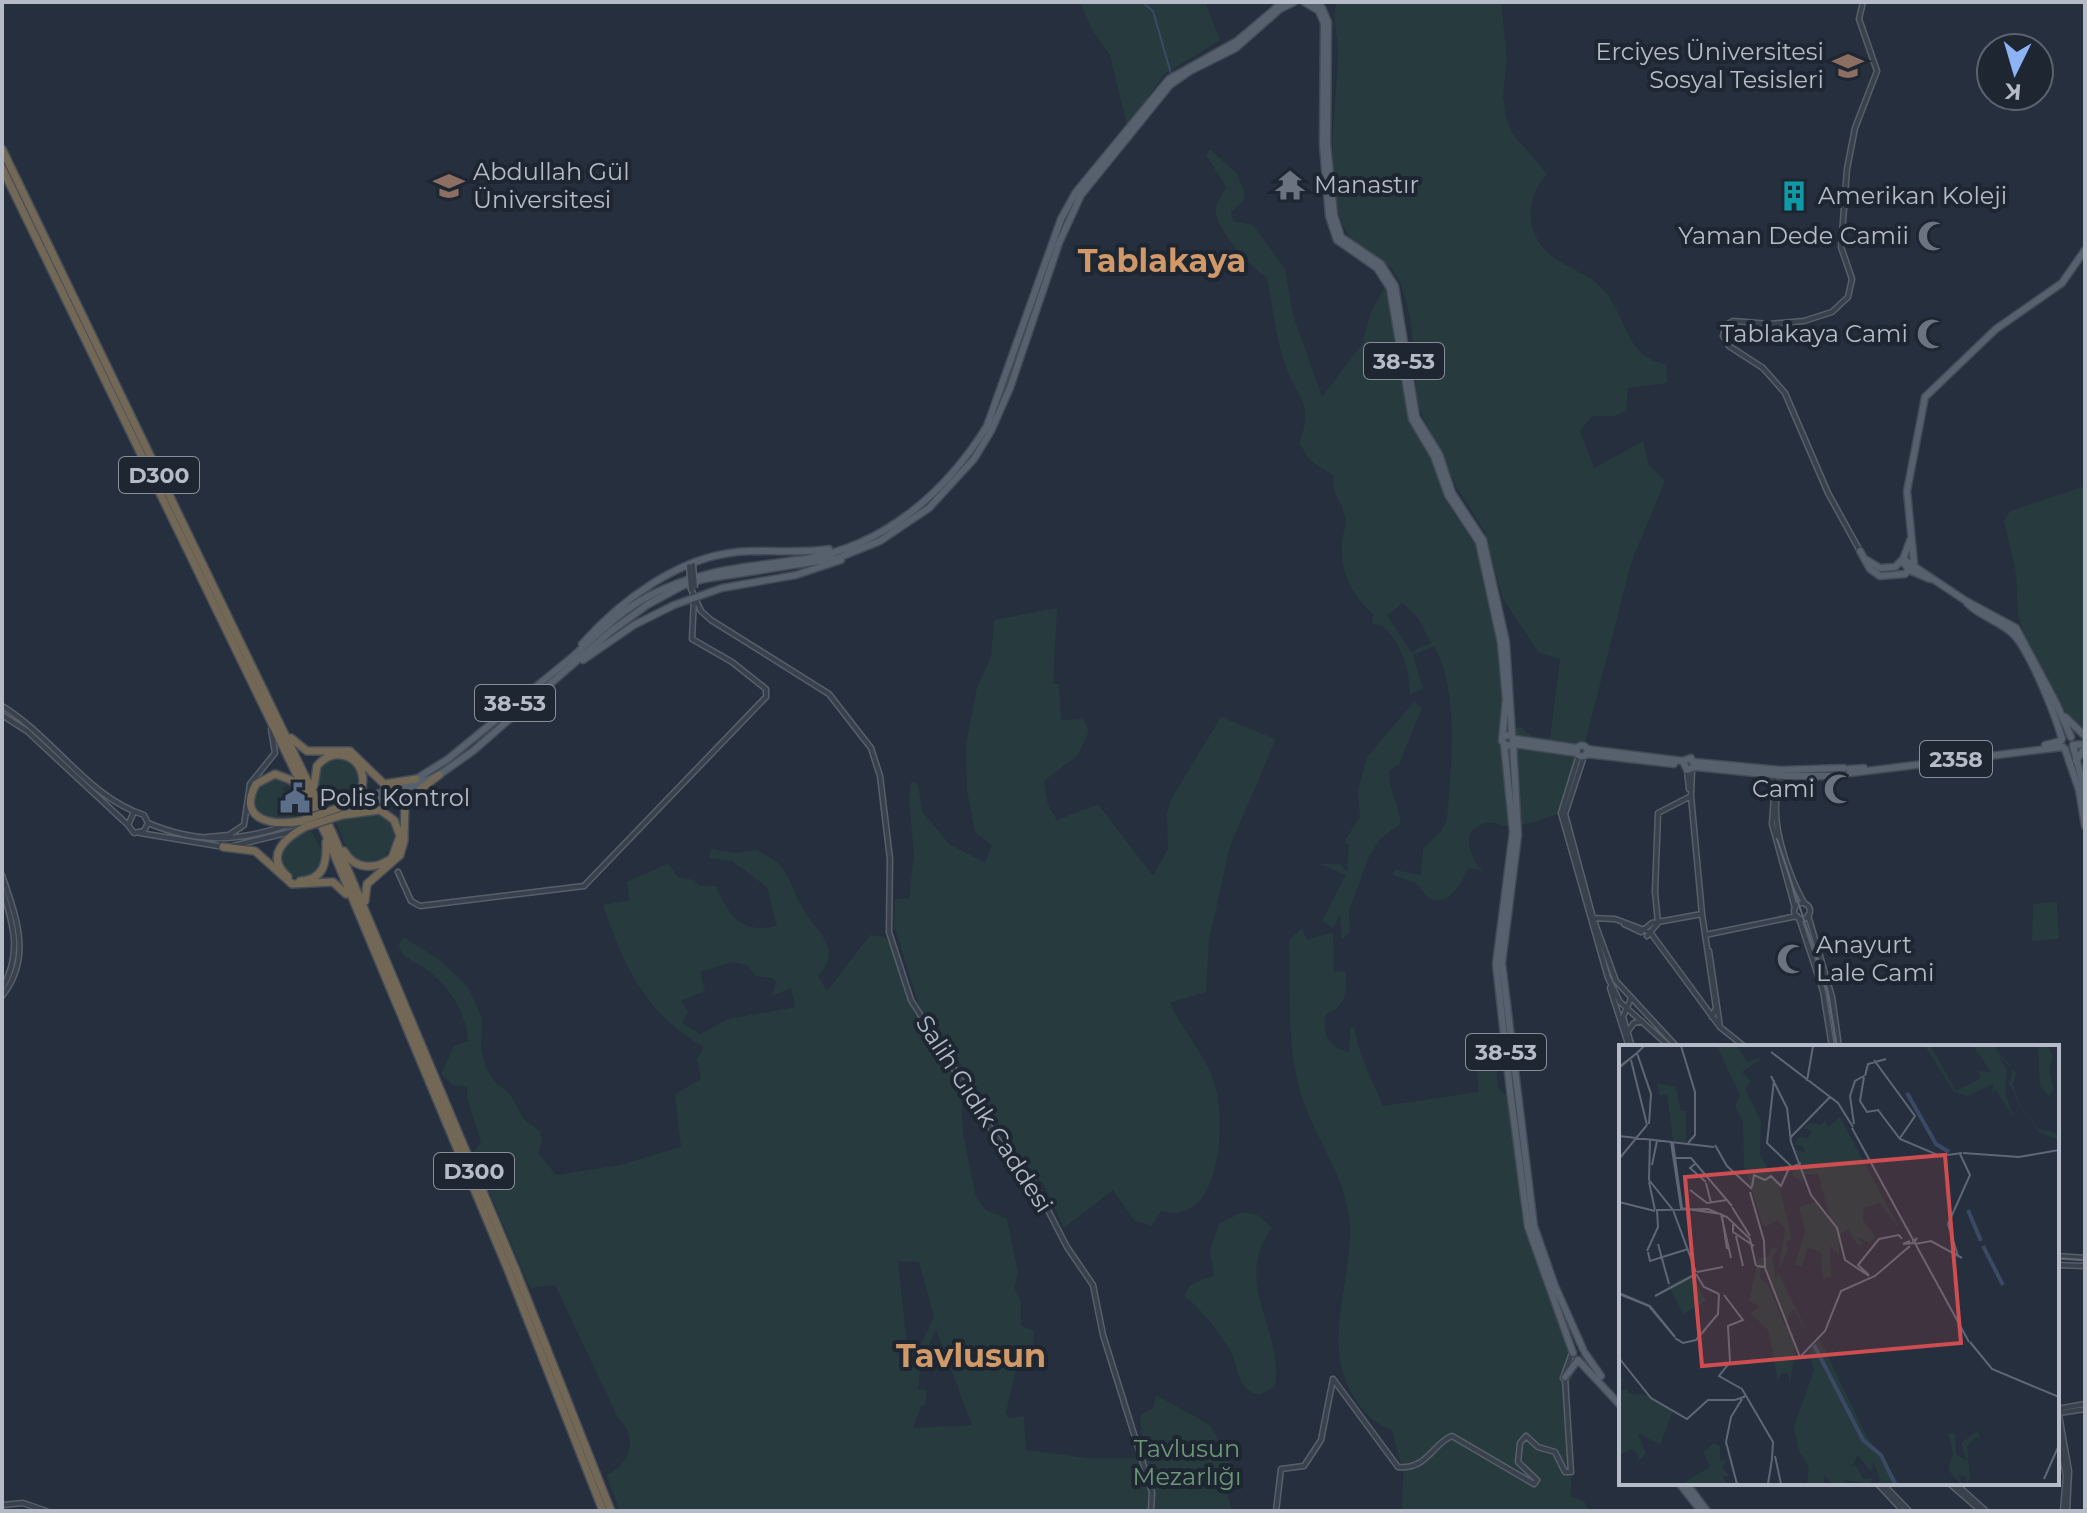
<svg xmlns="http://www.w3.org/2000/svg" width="2087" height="1513" font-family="Montserrat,sans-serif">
<rect width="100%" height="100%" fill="#252f3d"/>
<path fill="#273b3e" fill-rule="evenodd" d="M1080,2H1205L1220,40L1165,74L1127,125L1110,55L1092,30Z
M1337,2H1501L1507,58L1503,96L1506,117L1512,133L1547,174C1523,201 1525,238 1556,259C1573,271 1592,275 1606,293C1627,319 1627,359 1666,364L1667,383L1628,388L1626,411L1615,416H1592L1580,431L1594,468L1643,441L1649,465L1665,481L1631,563L1583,751L1563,813C1547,817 1529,825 1513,826C1505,827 1496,822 1488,823C1459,826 1468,858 1483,871L1469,868C1459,885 1452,905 1429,899L1417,884L1392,874L1395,870L1421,875L1423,849L1441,831L1447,819C1451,767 1460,692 1434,646L1413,655L1423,689L1410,694C1409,666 1402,645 1382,625L1372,624L1373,614C1352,595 1339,570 1342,541C1343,533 1347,525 1345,517C1342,500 1330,493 1334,476L1311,461L1299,443C1316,402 1295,397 1284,362C1276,335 1272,305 1267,277C1252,270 1215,228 1216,211C1216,201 1223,195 1226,187L1206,155L1210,149L1237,174L1244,191V200L1231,212L1233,221L1253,225L1285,269L1293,315L1322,397L1362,344L1371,312L1385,286L1394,318L1409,418L1431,459L1444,498L1477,548L1501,664L1509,729L1521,727L1531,736L1550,738L1560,659L1539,653L1503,599L1484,530L1457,488L1418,406C1414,367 1415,321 1401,285C1390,255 1359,254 1346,231C1321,186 1338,100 1338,50C1338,35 1331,16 1337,2ZM1403,603L1418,618L1431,643L1411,652L1387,615Z
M2085,486V732L2068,717L2025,637L2018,615L2016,573L2004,521L2010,511Z
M1057,608L1053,684H1059L1061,720L1083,719L1089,731L1078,755L1044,781L1048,805L1057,820L1098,804L1153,876L1168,849L1167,813L1171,799L1221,717L1276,739L1230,846L1209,940L1206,992L1170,1003C1183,1032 1206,1055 1215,1085C1226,1121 1222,1228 1161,1211L1152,1226L1134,1220L1113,1190L1064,1228L1044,1185L997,1131L961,1064L920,1009L894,925L895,899L909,898L914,855L909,801L911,782L918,784L922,811L949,844L985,863L992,845L975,832L967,790L966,744L977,687L991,657L994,620Z
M1414,702L1422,708L1399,764L1390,770C1386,791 1401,803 1400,824L1380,839L1369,857L1349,910L1350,932L1342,939L1340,915L1333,928L1322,921L1346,875L1320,864H1341L1347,872L1349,845L1344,842L1360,817L1358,790L1367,757Z
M338,757C353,763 361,767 358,785L348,796L327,804L318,787V770L328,758Z
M277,777L292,784L282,788L304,813L278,821L260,815C249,798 257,782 277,777Z
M373,811L390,821L395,839L384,858L365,863L349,854L335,820Z
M311,831L325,856L318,873L294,878L283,867L282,850L293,837Z
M711,849L736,853L756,850C790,865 786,878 802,907C815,931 845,948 818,976L827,991L870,935L885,937L895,951L913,1012L961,1083L963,1133L976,1197L986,1210L1007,1219L1018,1273L1014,1288L1021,1301V1326L1034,1330L1033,1346H1021L1006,1413L1009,1418L1024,1416L1026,1450L1087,1458H1134L1143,1450L1140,1416L1153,1408L1156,1395L1210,1425L1232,1464L1225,1469L1226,1489L1232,1511H620L606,1475C630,1466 639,1436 618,1418L555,1285L530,1288L473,1153L481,1142L467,1098V1087L453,1085L441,1074L454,1046L468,1041C466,1011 450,988 427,970C417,962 401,958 399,945L403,937L440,960L468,987L482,1018L481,1048L486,1068L496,1083L510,1094L524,1119L540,1132L542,1142L538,1153L556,1175L620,1165L681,1147L675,1094L701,1079L697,1059L704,1047C645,1013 624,967 603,905L629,900L627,882L668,863L678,877L694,880L700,886H716C728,915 742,935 777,926L767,887L732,861L709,858ZM733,962L747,965L756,976L773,978L776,982L772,996L791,988L795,1007L728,1019L700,1034L682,1023L688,1012L681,1001L705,991L700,972ZM898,1261L919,1262L934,1317L919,1348L907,1345ZM936,1329L972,1425L913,1428L921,1406L925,1405L927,1390L918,1389L921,1361Z
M2057,902L2059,939L2032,941L2033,904Z
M1302,928L1307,940L1333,932L1334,972L1346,971C1346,991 1348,1006 1326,1014C1321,1036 1329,1046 1349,1053L1350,1028L1355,1027C1356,1051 1374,1082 1383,1106L1478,1092L1477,1066L1486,1063L1496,1067L1498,1088L1509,1098L1526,1236L1576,1370C1560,1386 1576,1467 1570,1496L1584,1501L1589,1511H1402L1403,1473L1392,1430C1377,1425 1368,1417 1359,1405C1314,1344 1359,1277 1348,1210C1340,1167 1312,1133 1300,1091C1286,1043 1291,990 1289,940Z
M1242,1212L1258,1215L1272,1228C1230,1283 1287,1334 1274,1387L1260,1395C1236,1391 1239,1367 1230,1350C1220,1333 1200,1307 1184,1296L1190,1285L1214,1275L1210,1250L1219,1224Z"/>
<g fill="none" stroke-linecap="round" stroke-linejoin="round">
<path stroke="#3a4a64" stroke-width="2" d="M1142,2L1153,11L1172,77"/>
<g stroke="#575f6b" stroke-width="7">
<path id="minor" d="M1860,551L1828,493L1785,393L1763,368L1729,346L1723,336L1726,325L1733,321L1770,324L1804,321L1832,312L1848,297L1852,279L1841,247L1847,169L1855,128L1877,71L1859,19L1863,2
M691,589L701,611L711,620L829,694L871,748L880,776L890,859L889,932L911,1000L1000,1143L1033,1181L1067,1247L1093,1285L1103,1335L1152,1492L1151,1511
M2,706C52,736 89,798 144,815L148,823C198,844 240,842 290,824
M2,715L27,731L128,825
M1579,755L1561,813L1608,978L1620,1002L1670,1047
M1584,756L1565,814L1593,918L1616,981L1677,1047
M1687,770L1689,789
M1692,770L1691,796L1702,914L1716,1008L1712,1017
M1772,775L1775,782L1772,824L1795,908
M1784,777C1763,808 1788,876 1805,904
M133,814L128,825L134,833L144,831L148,823
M140,833L224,847
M207,837L229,835L244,825L250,784L275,753L271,729
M233,846L294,831
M398,872L411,901L420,906L584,886L766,697V689L732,662L692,639L694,598
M2,875C16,917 33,957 2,996
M2,889C14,926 22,954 2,989
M1794 911a8 8 0 1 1 16 0a8 8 0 1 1-16 0Z
M1808,915L1832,997L1839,1047
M1592,918L1615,919L1650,932L1720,1027L1745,1047
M1799,918L1823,991L1832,1047
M1624,924L1641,932
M1641,932L1652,923L1702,914
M1705,935L1797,916
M1647,936L1658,923L1655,892L1658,813L1691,796
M1709,951L1720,1027
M1610,988L1629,1047
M1631,998L1623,1017L1632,1047
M1628,1031L1634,1023L1642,1021
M2057,1256L2085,1258
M2057,1265L2085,1266
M1563,1378L1572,1353
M2057,1409L2085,1404
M2059,1413L2085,1409
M2059,1415L2069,1471L2067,1511
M2057,1428L2066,1476L2063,1511
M1877,1483L1903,1511
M1882,1483L1909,1511
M1949,1483L1981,1511
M1955,1483L1986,1511
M2,1505L23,1503L46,1511
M1276,1511L1281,1469L1304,1466L1321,1440L1333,1379L1398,1467C1427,1470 1433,1443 1452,1436L1534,1484L1537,1480L1518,1462L1520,1443L1526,1436L1538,1447L1555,1452L1565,1472H1571L1565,1378"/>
</g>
<g stroke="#424a56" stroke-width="9">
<path id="major" d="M1304,2L1319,11L1324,23L1323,145L1329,216L1337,240L1377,268L1390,288L1412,419L1434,456L1448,495L1479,542L1501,643L1506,699L1502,741L1507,746L1514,743L1511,734L1503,737
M1315,2L1322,8L1328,22L1327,145L1334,215L1341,237L1381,264L1395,286L1416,417L1439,454L1452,493L1483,540L1506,642L1512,735
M1860,551L1870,569L1880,576L1905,574L1914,563L1907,491L1925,397L1996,329L2062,283L2085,250
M1903,559L1966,601L2016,628L2056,703L2071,737
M1867,560L1880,568L1895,567L1903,559L1911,538
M1902,560L1909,570L1930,579
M1967,603C1980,617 2001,621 2014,635C2031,654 2055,714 2062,739
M582,644C621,600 678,558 737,552C768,549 798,554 829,549
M583,660L634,625L674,605L722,588L796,575L841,560
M2065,717L2085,736
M1515,739L1577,748
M1504,744L1513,832L1496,964L1510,1090L1528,1227L1573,1353
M2045,745L2061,741
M2073,745L2085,744
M1576.5 751a5.5 5.5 0 1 1 11 0a5.5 5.5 0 1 1-11 0Z
M2073,746L2085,791
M1587,749L1683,761L1691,758L1695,767L1687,770L1683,761
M2065,749L2079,790L2085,826
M1577,753L1513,744L1518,835L1502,963L1534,1226L1555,1286L1583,1349
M1586,754L1674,764
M2076,761L2085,748
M1695,762L1781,770L1844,768
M1695,767L1785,776H1844
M1849,769L1864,768
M1850,773L2063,747
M342,807L416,779L448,759C489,725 530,692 571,658C595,637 619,612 647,597C698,569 749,567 805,559C885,546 946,492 987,426L1061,219L1076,192L1169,79L1237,41L1283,2
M349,812L439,775L473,751L610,632L647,605L682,586L704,579L838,558L880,541L929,508L974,459L991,431L1010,388L1059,243L1081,195L1170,85L1190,71L1236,48L1280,9L1294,2
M1585,1353L1601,1376
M1565,1377L1578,1360L1621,1406
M1679,1483L1701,1511
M1686,1483L1707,1511"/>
</g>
<g stroke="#444c58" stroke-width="10">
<path id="highway" d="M2,149L332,832L515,1268L611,1511
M2,168L326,835L508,1270L603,1511
M291,738L307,751H350L384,784L416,779
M314,786L317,766C337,741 371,761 361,791L338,808
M342,815L380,810L394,820L400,836L392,858C375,870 355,870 344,851
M301,821C274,826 236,821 256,784L275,774L291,780L302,792
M223,847L255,851L292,884L333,882L346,894
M288,877C264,856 285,838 305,827
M300,881C324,880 327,862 326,842
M365,901L367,884L400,855L404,841L405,801L439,775"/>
</g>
<use href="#minor" stroke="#39414d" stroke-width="4"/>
<use href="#major" stroke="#57606d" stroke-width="6"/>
<use href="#highway" stroke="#736856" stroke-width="7"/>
<path stroke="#5b6574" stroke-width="2" d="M1777,839L1827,989L1837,1047
M2057,1258L2085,1260"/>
<g stroke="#575f6b" stroke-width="7" stroke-linecap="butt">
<path id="minor-bridge" d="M693,565L695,588
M689,566L691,589"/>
</g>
<g stroke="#444c58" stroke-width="10" stroke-linecap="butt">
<path id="highway-bridge" d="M301,821L338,808
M305,827L342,815"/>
</g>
<use href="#minor-bridge" stroke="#39414d" stroke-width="4"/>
<use href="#highway-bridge" stroke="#736856" stroke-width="7"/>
</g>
<defs>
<g id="university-bare" transform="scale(2.4)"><path d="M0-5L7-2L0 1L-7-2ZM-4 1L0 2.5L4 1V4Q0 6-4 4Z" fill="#8d6e63" stroke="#1e2632" stroke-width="2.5" paint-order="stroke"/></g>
<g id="temple-bare" transform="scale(2.4)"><path d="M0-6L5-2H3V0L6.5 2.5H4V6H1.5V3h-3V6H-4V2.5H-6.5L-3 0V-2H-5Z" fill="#6b7280" stroke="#1e2632" stroke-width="2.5" paint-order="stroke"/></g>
<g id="building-bare" transform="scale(2.4)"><path d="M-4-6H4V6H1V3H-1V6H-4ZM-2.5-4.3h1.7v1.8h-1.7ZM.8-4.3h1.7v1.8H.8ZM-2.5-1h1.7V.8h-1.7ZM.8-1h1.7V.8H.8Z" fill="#0f9aa8" stroke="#1e2632" stroke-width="2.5" paint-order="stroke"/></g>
<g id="mosque-bare" transform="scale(2.4)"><path d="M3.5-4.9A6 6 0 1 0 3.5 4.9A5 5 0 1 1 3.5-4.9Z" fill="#6b7280" stroke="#1e2632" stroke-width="2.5" paint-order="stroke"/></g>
<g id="civic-bare" transform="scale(2.4)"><path d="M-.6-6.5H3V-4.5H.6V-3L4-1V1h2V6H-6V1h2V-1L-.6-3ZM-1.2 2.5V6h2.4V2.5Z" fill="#5c6f8a" stroke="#1e2632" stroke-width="2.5" paint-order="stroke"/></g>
</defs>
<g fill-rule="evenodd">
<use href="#university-bare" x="1848" y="66"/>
<use href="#temple-bare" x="1290" y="185"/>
<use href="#university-bare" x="449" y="186"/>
<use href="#building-bare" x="1794" y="196"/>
<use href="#mosque-bare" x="1933" y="236"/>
<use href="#mosque-bare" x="1932" y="334"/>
<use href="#mosque-bare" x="1839" y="789"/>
<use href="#civic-bare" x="295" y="798"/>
<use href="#mosque-bare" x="1792" y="959"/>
</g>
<g text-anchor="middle" stroke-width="8" stroke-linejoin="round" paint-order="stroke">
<g fill="#1e2632" stroke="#888f9b" stroke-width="2">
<rect x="1364" y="343" width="80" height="36" rx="6"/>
<rect x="119" y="457" width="80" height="36" rx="6"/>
<rect x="475" y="685" width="80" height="36" rx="6"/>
<rect x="1920" y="741" width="72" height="36" rx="6"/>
<rect x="1466" y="1034" width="80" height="36" rx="6"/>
<rect x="434" y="1153" width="80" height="36" rx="6"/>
</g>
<g font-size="22" font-weight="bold" fill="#b5bcc8">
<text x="1404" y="369">38-53</text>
<text x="159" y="483">D300</text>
<text x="515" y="711">38-53</text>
<text x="1956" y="767">2358</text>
<text x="1506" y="1060">38-53</text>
<text x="474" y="1179">D300</text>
</g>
<g font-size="24" fill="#b5bcc8" stroke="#1e2632" text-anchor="start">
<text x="1824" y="60" text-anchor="end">Erciyes Üniversitesi<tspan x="1824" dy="28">Sosyal Tesisleri</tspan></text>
<text x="473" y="180">Abdullah Gül<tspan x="473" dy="28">Üniversitesi</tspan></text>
<text x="1314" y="193">Manastır</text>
<text x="1818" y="204">Amerikan Koleji</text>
<text x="1909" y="244" text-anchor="end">Yaman Dede Camii</text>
<text x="1908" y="342" text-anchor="end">Tablakaya Cami</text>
<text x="1815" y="797" text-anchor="end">Cami</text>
<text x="319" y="806">Polis Kontrol</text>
<text x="1816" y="953">Anayurt<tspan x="1816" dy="28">Lale Cami</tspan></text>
</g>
<g font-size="24" fill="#b5bcc8" stroke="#1e2632">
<text transform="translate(984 1114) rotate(57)" y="8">Salih Gıdık Caddesi</text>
</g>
<g font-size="24" fill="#6d9878" stroke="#1e2632">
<text x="1187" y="1457">Tavlusun<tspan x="1187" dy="28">Mezarlığı</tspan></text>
</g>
<g font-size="32" font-weight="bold" fill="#d19868" stroke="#1e2632">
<text x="1162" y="272">Tablakaya</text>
<text x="971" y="1367">Tavlusun</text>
</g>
</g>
<g transform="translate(1619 1045)">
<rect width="440" height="440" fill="#252f3d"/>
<path d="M98,1H118L128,17L144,12L123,27L132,36L126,44L142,76L141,110L160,141L170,180L172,195L167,197L169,205L159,226L166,184L158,175L146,182L143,178L125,121L124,77L116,61L121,51ZM306,1H312L337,46L362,33L359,26L372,27L354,1H376L382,11L392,21L397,28L394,40L402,62L419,84L437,88L440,95L420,87L402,63L390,38L394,24L381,13L374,2L388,25L386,47L395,73L376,44L373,49L374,39L349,51L335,47ZM419,1H428L434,11L430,24L435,45L430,51L421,41ZM38,38L57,42L62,66H67V97L54,96L48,49L41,51ZM221,72L282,186L261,158L245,163L244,175L257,192L250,198L236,191L245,199L239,201L229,184L221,190L220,211L211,201L212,232L204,234L202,208L189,202L183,222L176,220L186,186L180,162L197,157L211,174L199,129H185L183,137L174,131L172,121L182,117L176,104L186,108L184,101L174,100L181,91L189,94L192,86L184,83L190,78L201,80L206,75L209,82ZM153,202L160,204L153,212L157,233L159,227L191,292L174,264L167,277L163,261L153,246L147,224L142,223L141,233L149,240L165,278L174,288L176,311L170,340V329L163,328L159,335L149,285L131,268L141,262L130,256L139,214L150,211ZM73,229L87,256L64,269L49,240ZM201,295L247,390L281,439H262L255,417L252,427L239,410L232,422L237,420L244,434L254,433L251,439L225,435L227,439H214L205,430V439H188L190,423L179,404L175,381L195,325L190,306ZM0,333L8,334L3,335L2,346L9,343V348L28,350L54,366L41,400L19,388L27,409L17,418L20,411L14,404L0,410ZM359,386L362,398L358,391L348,401L351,434L346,439L348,432L339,430L343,438V439H342L329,425L334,408L329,388L336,389L337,409L348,416L342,398ZM95,398L101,401V416L108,415L103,423L111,431H104L107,439H62L91,422L84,407Z" fill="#273b3e"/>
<path fill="none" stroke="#3a4a64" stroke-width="4" d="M288,48L317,99L330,107M349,165L362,196M364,201L384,240M195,300L244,395L262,410L276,439"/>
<path fill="none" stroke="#5f6775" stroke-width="2" d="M25,1L18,8L32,49L30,79M62,1L76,47V90L69,98M152,7L219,58L234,82M12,15L28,80M255,15L296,71L281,93M0,22L18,8L0,23M152,31L168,63L172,97L192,150L218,183L226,215L250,231M246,31L249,19L267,14M245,32L241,56L248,67L259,65L281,94L321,111L343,108M155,35L148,98L173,122L182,118M188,36L194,1M235,79L231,51L236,36L245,31M233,83L350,297M0,91L95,102M0,91L52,97L62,163L102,169L112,213M172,92L211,52M31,94L30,135L54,165L77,227M54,98L63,163M96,100L108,121L133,144M344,108L400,112L440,105M56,113H72L113,161M0,114L28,80M77,118L71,123L87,137M33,120L38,96M30,137L36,165M87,138L92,158L87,138M133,142L135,130L146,135L152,131L162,141L171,121M71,145L88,158L108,155M131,147L145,196L146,222L138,221M0,157L36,166M113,162L131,191M103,171L108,204M114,177V187L135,201M117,191L124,221M291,196L284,199L295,198L298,193L293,198M39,199L50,239M296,199L312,196L343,213M28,206L39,182L38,165L89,164L108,172L131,194L137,221M29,207L31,216L69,204M339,211L329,179L351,130L341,109M146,223L181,312L206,286L222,246L256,231L291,201M78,227L104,222M77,229L85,242L100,249M250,230L239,220L260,194L280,190L283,194M0,248L31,261L56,292M0,249L30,261L55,291M105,250L124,275L109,281L111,317L100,331L123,344M36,251L77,229M56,293L64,298L77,295L99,269L100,249M351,297L373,324L440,352M0,313L32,353L68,374L89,355H116L125,352L127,350L123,353M123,344L154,397L153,414M156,411L162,439M425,434L440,400M118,439L107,397L112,372L123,354M149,439L153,414"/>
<path fill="#ce4d50" fill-opacity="0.15" stroke="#ce4d50" stroke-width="4" d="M326,110L342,298L83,321L66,132Z"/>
<rect width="440" height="440" fill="none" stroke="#b5bcc8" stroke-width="4"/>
</g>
<rect width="2087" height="1513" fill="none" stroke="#b5bcc8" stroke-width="8"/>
<g transform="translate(2015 72) rotate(185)"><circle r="38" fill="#1e2632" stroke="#5a626e" stroke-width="2"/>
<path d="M0-6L14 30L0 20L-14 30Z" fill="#8eb3f4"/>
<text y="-12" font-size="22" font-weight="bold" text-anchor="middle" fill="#b5bcc8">K</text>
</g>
</svg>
